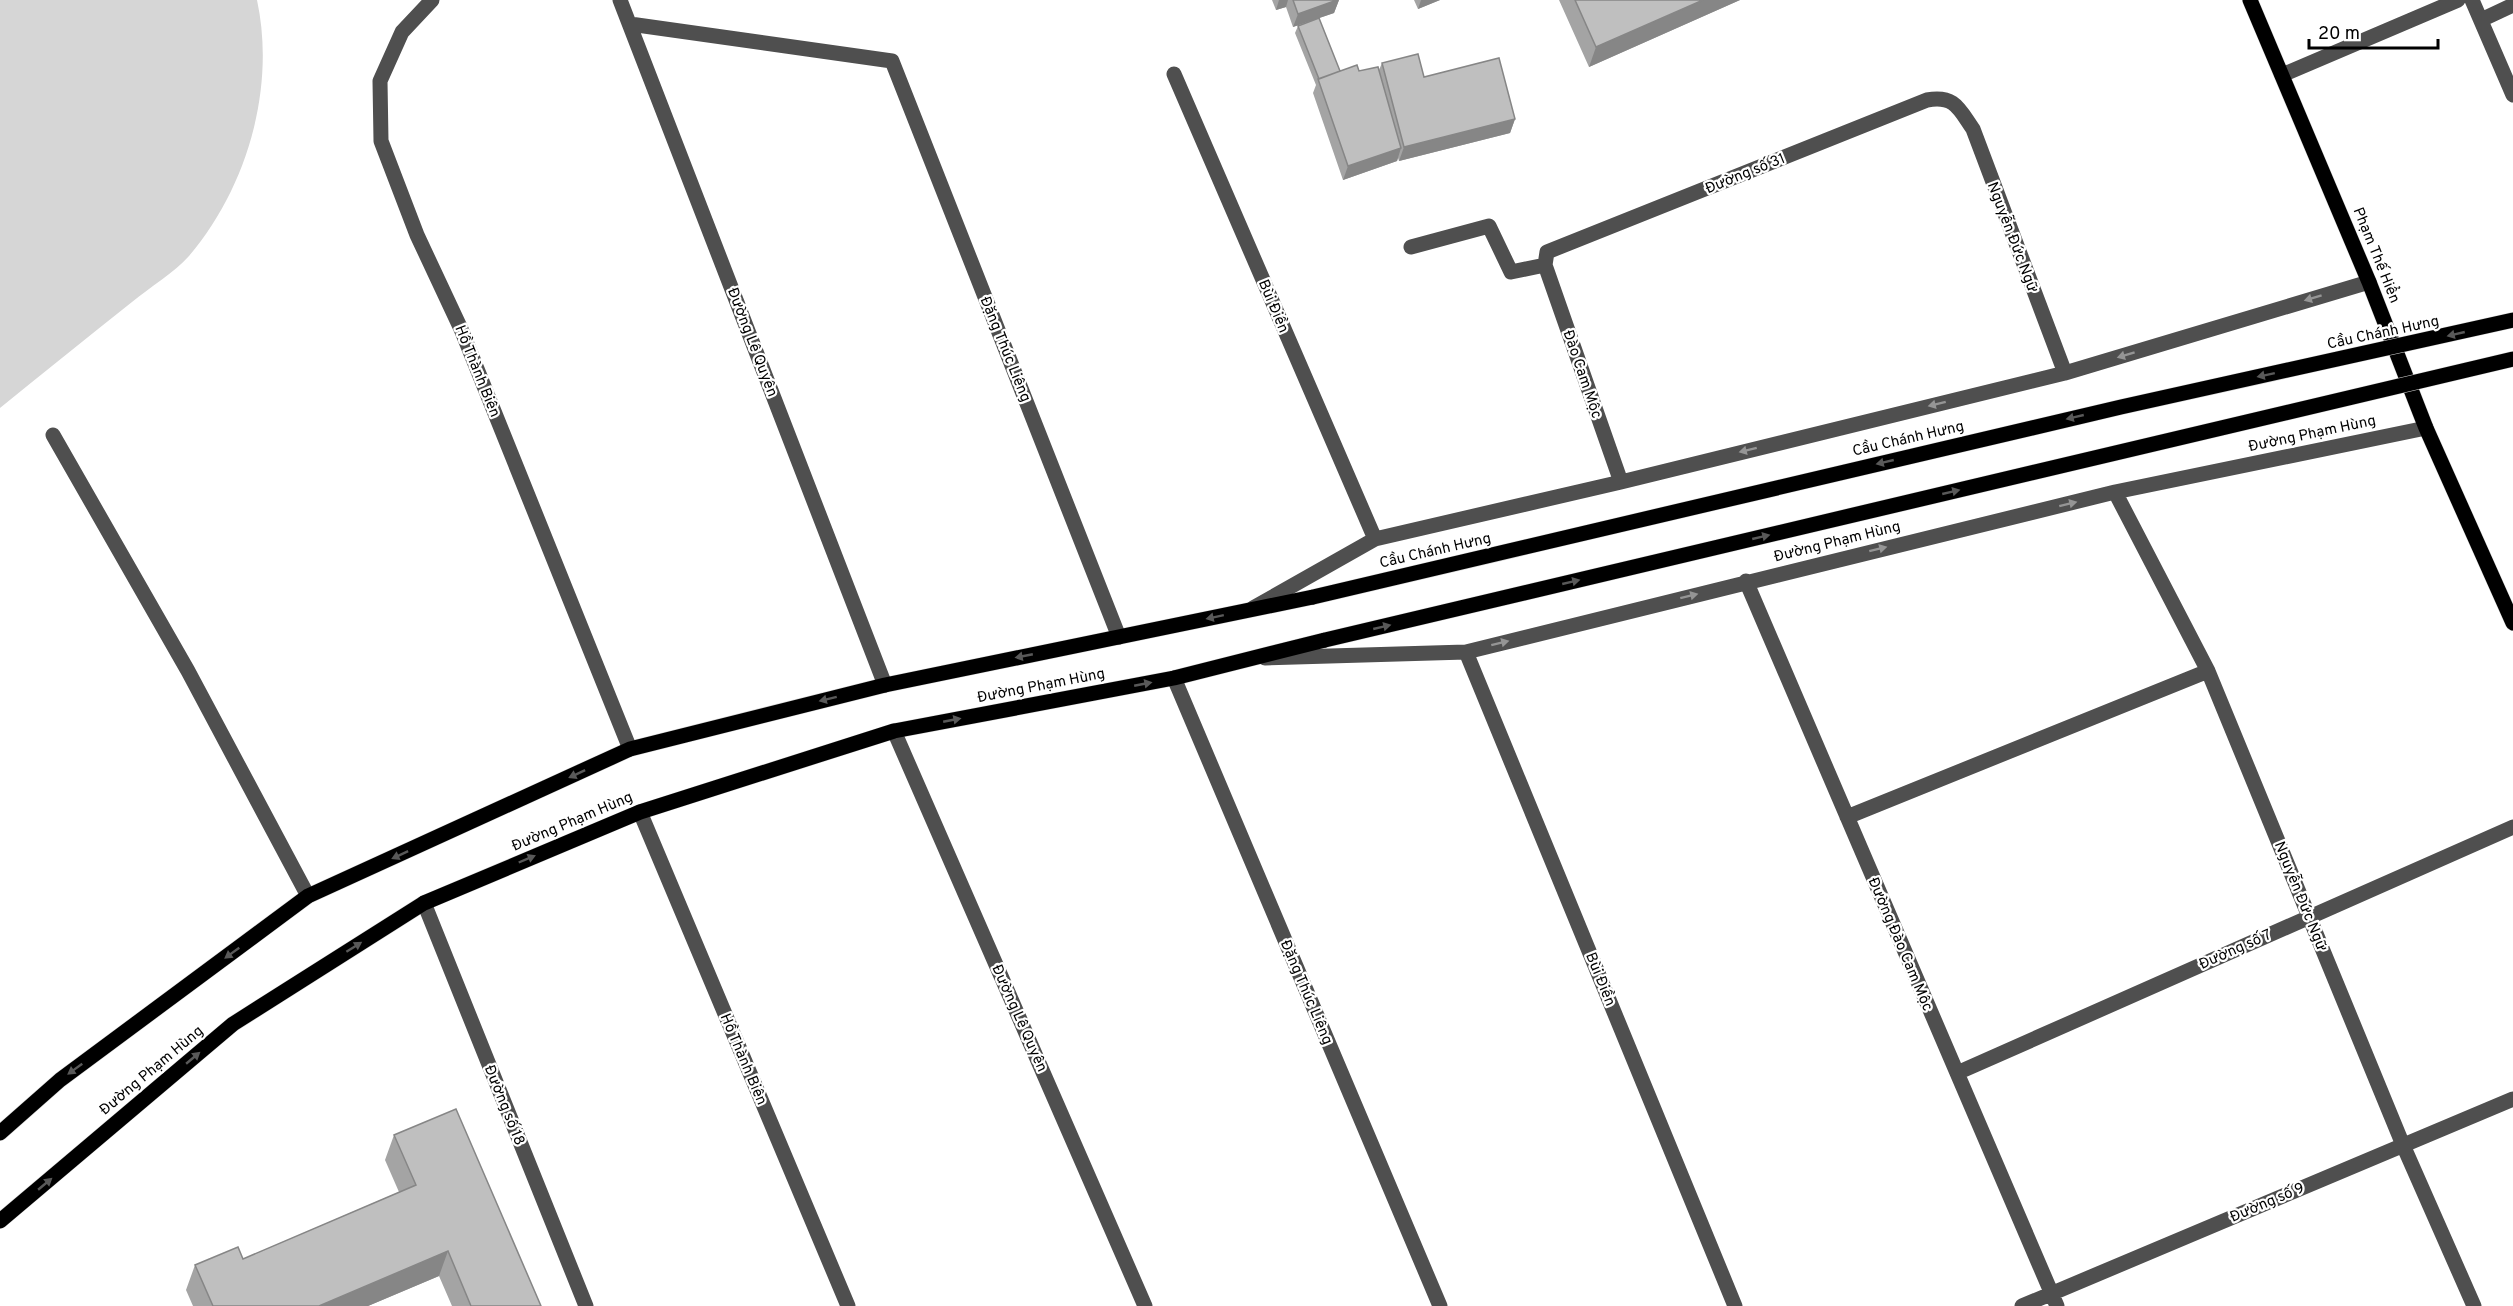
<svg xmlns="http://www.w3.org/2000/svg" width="2513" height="1306" font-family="Overpass,sans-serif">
<rect width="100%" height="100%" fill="#fff"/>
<path fill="#d6d6d6" d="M0,0H257C276,88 247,188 189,256C174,273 150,287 132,302C88,337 44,372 0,408Z"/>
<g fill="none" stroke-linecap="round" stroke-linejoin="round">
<g stroke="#dbdbdb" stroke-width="16">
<path id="major" d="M2250,0L2369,282L2426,428L2513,623
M0,1133L60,1080L308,896L630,749L885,685L1313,597
M0,1221L233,1024L424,903L640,812L894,731L1174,678L1325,640"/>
</g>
<path stroke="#4f4f4f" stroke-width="15" d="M432,0L402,32L380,81L381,141L417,235L461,329L630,749
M620,0L885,685
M2472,0L2513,95
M2481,20L2513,5
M630,24L892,61L1119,637
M1174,74L1375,539
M2282,75L2458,0
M1411,247L1489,226L1511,272L1545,265
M53,435L188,671L308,896
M1621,482L1545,265L1547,252L1927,100C1955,95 1959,109 1973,129L2065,373
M2115,492L2208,671L2403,1145L2474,1306
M1746,581L2057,1306
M1253,608L1375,539L1621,482L2065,373L2369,282
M1466,652L1735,1306
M1265,658L1466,652L2115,492L2426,428
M1174,678L1440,1306
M894,731L1145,1306
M640,812L848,1306
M1847,817L2208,671
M424,903L586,1306
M1957,1073L2513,827
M2022,1306L2513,1099"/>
<use href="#major" stroke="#000" stroke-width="15"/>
<g stroke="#dbdbdb" stroke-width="16" stroke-linecap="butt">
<path id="major-bridge" d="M1313,597L2121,407L2513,320
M1325,640L2513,359"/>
</g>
<use href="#major-bridge" stroke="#000" stroke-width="15"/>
</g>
<path fill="#a4a4a4" d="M1272,0H1339L1334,13L1319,18L1340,71L1379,70L1382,63L1424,77L1515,119L1510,133L1399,161L1398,158L1397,161L1343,180L1313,93L1316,85L1295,33L1298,26L1313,20L1293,27L1286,7L1276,10Z
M1414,0H1440L1418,9Z
M1559,0H1740L1589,67Z
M394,1135L541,1306H452L439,1276L368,1306H193L186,1290L195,1265L243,1259L399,1192L385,1160Z"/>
<path fill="#868686" d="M1279,0H1288L1286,7L1276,10Z
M1337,0H1339L1334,13L1293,27L1298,14Z
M1421,0H1440L1418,9Z
M1703,0H1740L1589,67L1596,47Z
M1515,119L1510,133L1399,161L1404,147Z
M1401,148L1397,161L1343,180L1348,166Z
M448,1251L439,1276L368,1306H319Z"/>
<path fill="#bfbfbf" stroke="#868686" stroke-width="1.5" d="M1293,0H1337L1298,14Z
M1575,0H1703L1596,47Z
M1319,18L1340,71L1319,79L1298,26Z
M1418,54L1424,77L1499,58L1515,119L1404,147L1382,63Z
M1357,65L1359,71L1378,67L1401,148L1348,166L1318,79Z
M456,1109L541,1306H471L448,1251L319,1306H213L195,1265L238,1247L243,1259L416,1185L394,1135Z"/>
<defs><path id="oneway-solid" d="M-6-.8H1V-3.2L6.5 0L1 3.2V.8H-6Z" transform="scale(1.5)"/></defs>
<g fill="#959595">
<use href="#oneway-solid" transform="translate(2313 298) rotate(163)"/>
<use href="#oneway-solid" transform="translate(2126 355) rotate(163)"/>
<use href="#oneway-solid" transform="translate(1937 404) rotate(166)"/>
<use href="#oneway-solid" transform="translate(1748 450) rotate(166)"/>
<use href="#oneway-solid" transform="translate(2068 504) rotate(-14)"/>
<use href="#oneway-solid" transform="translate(1878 549) rotate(-14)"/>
<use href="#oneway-solid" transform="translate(1689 596) rotate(-14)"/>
<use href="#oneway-solid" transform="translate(1500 643) rotate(-14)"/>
</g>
<g fill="#595959">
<use href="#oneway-solid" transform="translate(2456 334) rotate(167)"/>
<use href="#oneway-solid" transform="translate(2266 375) rotate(168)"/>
<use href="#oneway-solid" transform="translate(2075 417) rotate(167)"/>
<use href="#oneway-solid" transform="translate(1885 462) rotate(167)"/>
<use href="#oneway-solid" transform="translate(1951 492) rotate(-13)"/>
<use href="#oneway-solid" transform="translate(1761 537) rotate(-13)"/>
<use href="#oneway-solid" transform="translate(1571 582) rotate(-13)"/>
<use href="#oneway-solid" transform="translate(1215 617) rotate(168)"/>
<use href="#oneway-solid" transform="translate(1382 627) rotate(-13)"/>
<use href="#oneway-solid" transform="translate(1024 656) rotate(169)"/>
<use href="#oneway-solid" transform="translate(1143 684) rotate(-11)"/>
<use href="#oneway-solid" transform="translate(828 699) rotate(166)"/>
<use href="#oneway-solid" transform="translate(952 720) rotate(-11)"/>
<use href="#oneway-solid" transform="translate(577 774) rotate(155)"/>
<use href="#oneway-solid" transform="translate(400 855) rotate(155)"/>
<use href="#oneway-solid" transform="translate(527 859) rotate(-23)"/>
<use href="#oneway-solid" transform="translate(354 947) rotate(-32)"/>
<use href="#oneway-solid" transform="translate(232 953) rotate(144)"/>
<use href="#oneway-solid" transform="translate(193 1058) rotate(-40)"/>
<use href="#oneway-solid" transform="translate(75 1069) rotate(144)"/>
<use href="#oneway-solid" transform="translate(45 1184) rotate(-40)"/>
</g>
<g text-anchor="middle" stroke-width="4.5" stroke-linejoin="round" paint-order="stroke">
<g font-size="15" fill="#000" stroke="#fff">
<text transform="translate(1745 173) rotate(-22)" y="5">Đường số 31</text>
<text transform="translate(2013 237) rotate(69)" y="5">Nguyễn Đức Ngữ</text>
<text transform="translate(2377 255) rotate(68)" y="5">Phạm Thế Hiển</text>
<text transform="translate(1274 306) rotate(67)" y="5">Bùi Điền</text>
<text transform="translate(2383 332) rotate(-12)" y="5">Cầu Chánh Hưng</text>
<text transform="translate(753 342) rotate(69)" y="5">Đường Lê Quyên</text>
<text transform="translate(1006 349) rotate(68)" y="5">Đặng Thúc Liêng</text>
<text transform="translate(478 371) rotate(68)" y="5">Hồ Thành Biên</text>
<text transform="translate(1583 374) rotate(71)" y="5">Đào Cam Mộc</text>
<text transform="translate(2312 433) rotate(-12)" y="5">Đường Phạm Hùng</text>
<text transform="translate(1908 438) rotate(-13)" y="5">Cầu Chánh Hưng</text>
<text transform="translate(1837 541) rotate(-14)" y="5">Đường Phạm Hùng</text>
<text transform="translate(1435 550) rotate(-13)" y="5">Cầu Chánh Hưng</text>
<text transform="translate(1041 685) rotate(-11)" y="5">Đường Phạm Hùng</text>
<text transform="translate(572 821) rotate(-23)" y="5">Đường Phạm Hùng</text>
<text transform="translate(2301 896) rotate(68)" y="5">Nguyễn Đức Ngữ</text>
<text transform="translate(1901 944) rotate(67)" y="5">Đường Đào Cam Mộc</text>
<text transform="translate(2235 949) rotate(-24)" y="5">Đường số 7</text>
<text transform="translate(1601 979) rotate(68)" y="5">Bùi Điền</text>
<text transform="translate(1307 992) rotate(67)" y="5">Đặng Thúc Liêng</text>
<text transform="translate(1020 1018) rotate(66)" y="5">Đường Lê Quyên</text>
<text transform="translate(744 1059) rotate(67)" y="5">Hồ Thành Biên</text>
<text transform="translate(151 1070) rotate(-40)" y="5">Đường Phạm Hùng</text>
<text transform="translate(505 1105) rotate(68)" y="5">Đường số 18</text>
<text transform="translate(2267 1202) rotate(-23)" y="5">Đường số 9</text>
</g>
</g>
<path d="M2309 39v9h129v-9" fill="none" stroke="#000000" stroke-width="3"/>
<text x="2318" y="39" font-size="18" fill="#000000" stroke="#ffffff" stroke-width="4.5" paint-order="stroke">20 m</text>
</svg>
